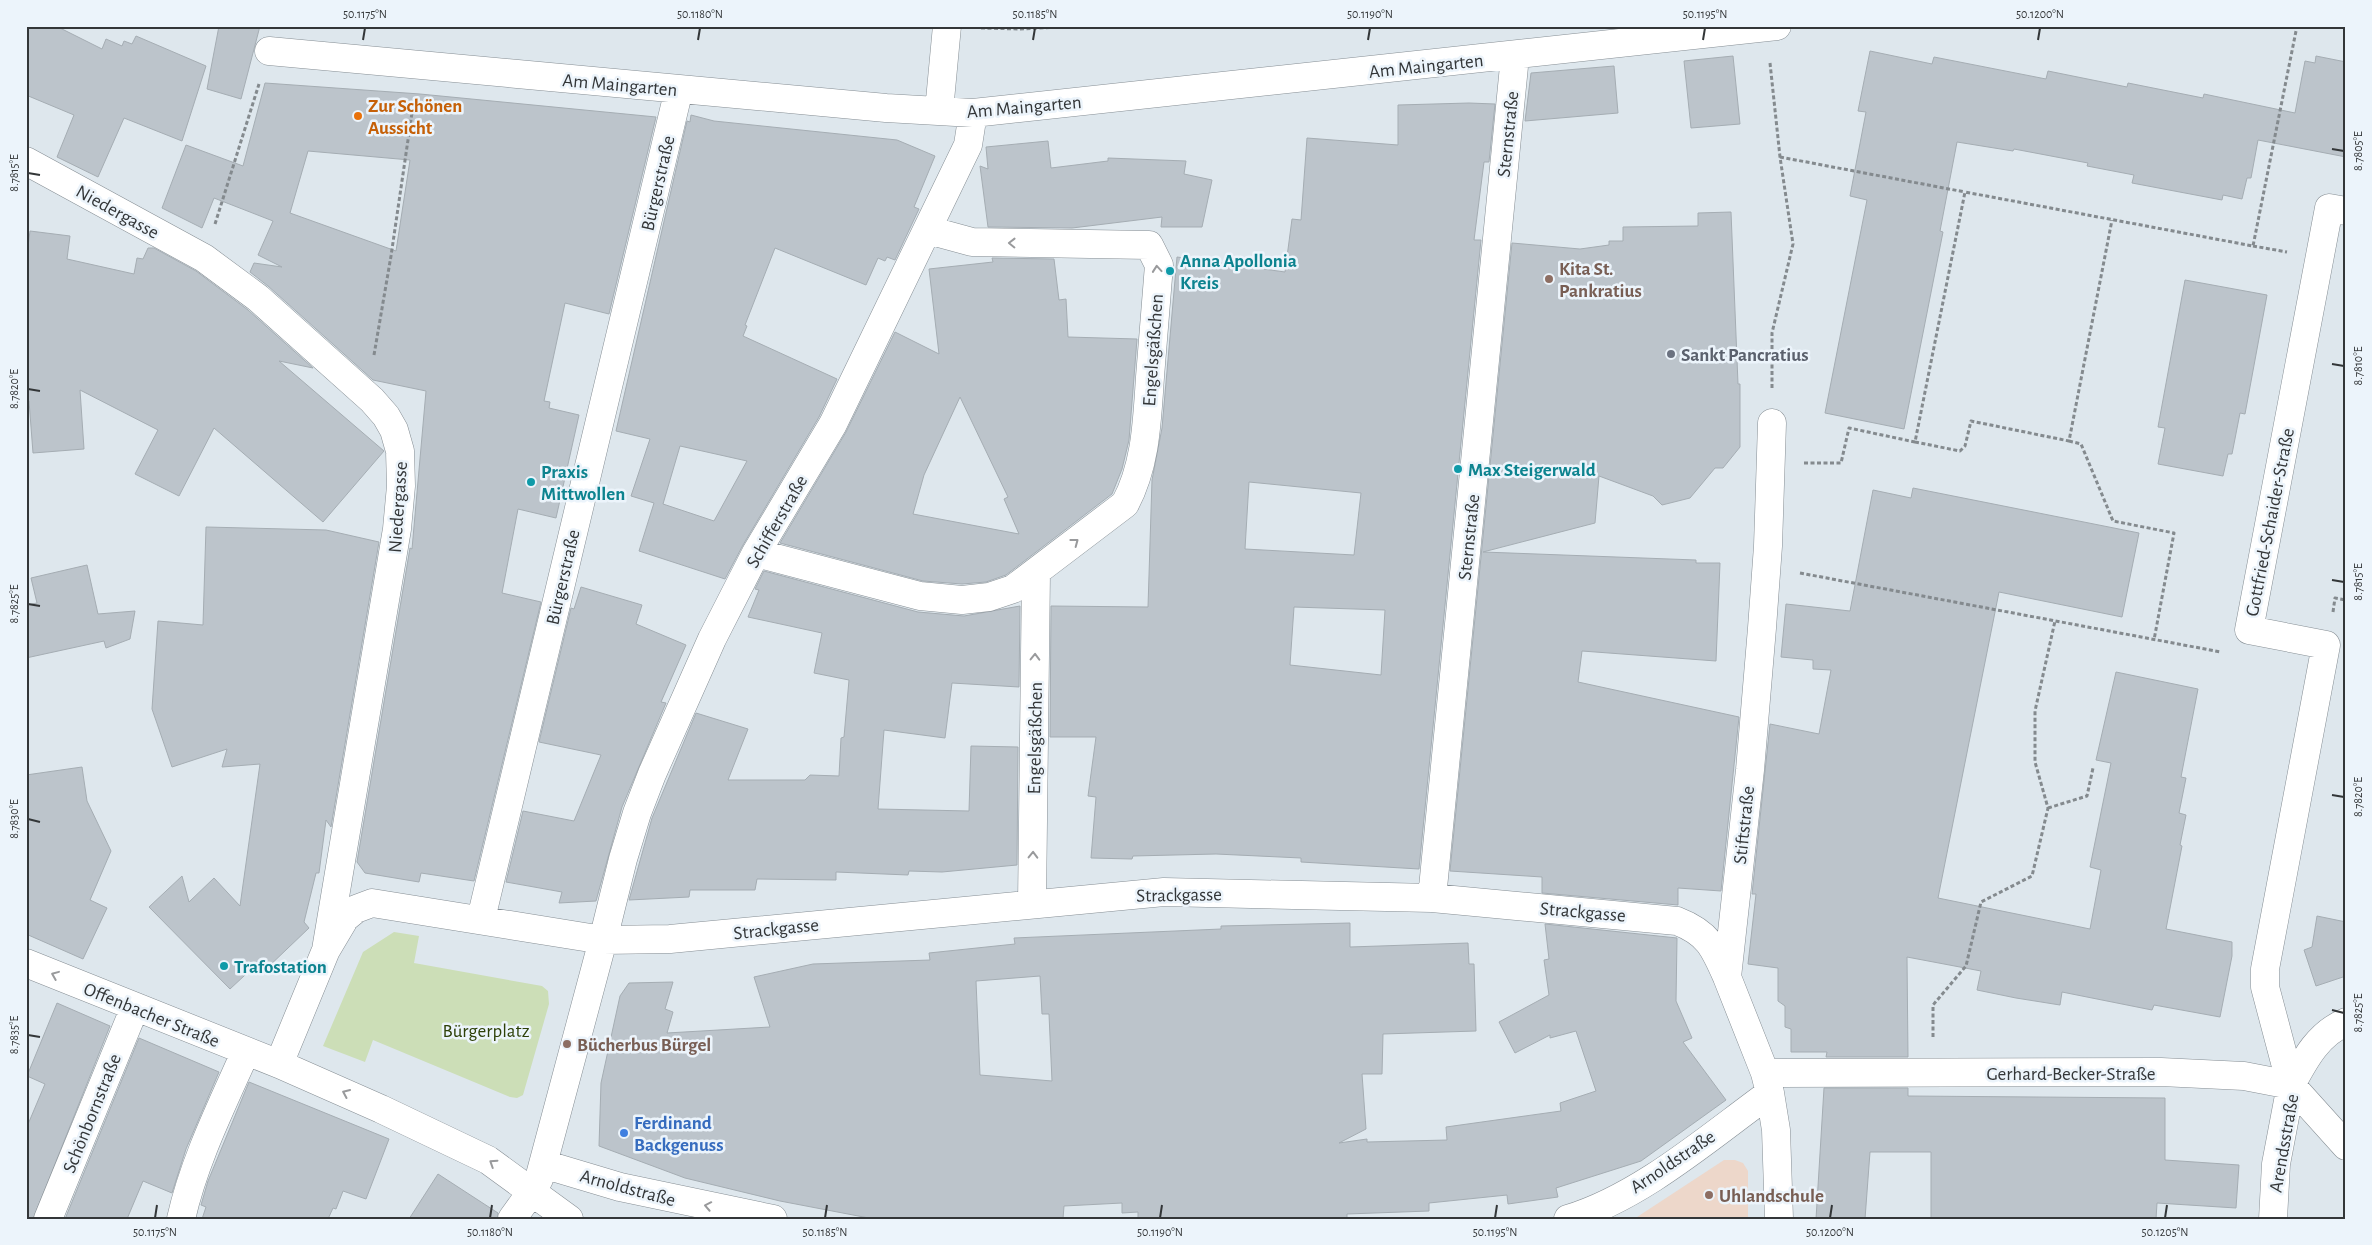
<svg xmlns="http://www.w3.org/2000/svg" width="2372" height="1245" font-family="'Alegreya Sans',sans-serif">
<rect width="100%" height="100%" fill="#dee7ed"/>
<path fill="#edd7ca" d="M1724,1160H1735L1743,1163L1748,1171V1219H1634Z"/>
<path fill="#ccdeb7" d="M394,932L419,936L414,963L542,986L548,991L549,1004L523,1095L517,1098L510,1097L373,1040L365,1062L323,1046L363,952Z"/>
<path fill="#bcc4cb" stroke="#a5adb3" fill-rule="evenodd" d="M26,26H56L102,49L106,39L122,46L124,41L132,44L136,36L206,66L182,141L124,118L98,177L57,157L74,115L26,95Z
M219,26H260L241,99L207,89Z
M1870,51L1932,64L1934,57L2046,79L2048,71L2127,87L2128,83L2203,98L2204,94L2295,113L2305,61L2315,63L2316,56L2346,62V157L2258,140L2251,178H2247L2242,199L2223,195L2222,200L2132,183L2134,175L2087,166L2088,163L2014,149L2013,151L1957,142L1940,231L1943,232L1904,429L1825,413L1867,200L1850,196L1866,112L1858,111Z
M1733,56L1740,124L1691,128L1684,61Z
M1614,66L1618,113L1525,121L1531,73Z
M265,83L420,94L656,117L609,314L565,303L544,401L550,402L549,408L579,415L556,518L518,509L502,593L541,602L474,881L421,873L419,882L365,873L357,862L410,548L412,549L426,391L373,380L268,286L250,272L254,263L282,267L258,255L273,221L214,198L202,228L162,208L186,145L243,166ZM308,151L410,160L396,251L290,213Z
M1469,103L1495,104L1489,162H1484L1474,240H1481L1419,869L1301,862V858L1216,854L1133,856L1132,859L1091,858L1096,797L1088,796L1096,737H1050L1051,606L1148,607L1152,480L1162,428L1177,257L1285,272L1292,219L1301,220L1307,138L1398,145V105ZM1249,482L1361,493L1354,555L1245,549ZM1294,607L1385,610L1381,675L1290,665Z
M691,115L714,121L897,140L935,156L914,207L919,209L895,260L887,257L885,261L878,258L866,285L775,248L745,325L747,326L743,336L837,379L819,417L743,545L725,579L639,551L654,503L631,496L650,439L616,431L687,121L690,122ZM680,446L747,461L714,521L663,504Z
M1048,141L1051,168L1108,161V158L1186,161L1184,174L1212,180L1202,227H1161L1162,217L1072,228L988,227L980,166L988,169L986,147Z
M1731,212L1738,384H1740V447L1723,468H1715L1690,498L1662,505L1653,496L1599,476L1595,523L1483,552L1696,560V563H1720L1716,661L1582,651L1578,682L1739,717L1721,891L1678,888V905L1542,893V877L1450,871L1512,243L1580,249L1609,245V241H1623V227L1698,226V213Z
M30,231L70,236L67,259L134,274L137,258L143,259L148,248H154L196,271L248,310L313,368L279,361L384,451L323,522L214,428L179,496L135,474L158,430L80,390L84,449L33,453L29,401L26,402V262Z
M992,258L1054,259L1059,300L1066,299L1068,337L1137,339L1129,440L1122,469L1112,494L1006,575L986,582L962,584L923,581L780,543L846,432L895,332L939,354L929,269L993,262ZM960,397L1008,497L1004,499L1019,534L913,514L924,475Z
M2185,280L2267,295L2245,414L2240,413L2232,454H2228L2223,476L2158,464L2165,428L2158,427Z
M1913,488L2139,533L2122,617L1999,592L1938,898L2090,929L2101,870L2090,867L2111,763L2096,760L2116,672L2198,689L2181,777L2186,778L2179,813L2186,815L2180,845L2182,846L2166,929L2232,942V956L2220,1017L2154,1005L2152,1010L2062,992L2060,1005L2016,998L1977,990L1981,971L1907,957L1908,1057H1826L1827,1052H1791V1029L1785,1027V1006L1778,1001V968L1748,964L1756,894H1752L1770,724L1819,734L1831,670L1813,669V660L1781,657L1786,604L1850,611L1873,490L1911,498Z
M206,527L326,530L379,542L331,827L326,820L319,873H316L304,922L309,928L265,970L258,963L230,989L149,907L182,876L189,902L214,878L240,906L260,764L222,767L227,749L172,767L152,709L158,621L203,625Z
M87,565L98,614L135,611L130,639L106,648L104,641L26,658V605L37,603L31,578Z
M764,571L918,612L964,616L1020,606L1019,687L952,683L945,738L884,730L878,809L969,811L971,746L1018,747L1017,865L942,872L909,871L908,875L836,872V880L757,879L755,890H690L689,897L629,900L652,818L696,713L748,729L728,780H805L810,775L839,776L841,738L844,737L849,680L814,673L822,633L748,617L759,590L755,589Z
M581,587L642,605L636,624L686,645L661,702L666,703L622,807L596,901L559,903L562,892L506,882L523,811L574,821L601,755L539,742L571,608L574,609Z
M82,767L87,801L111,851L90,900L107,908L83,959L26,934V775Z
M2317,916L2346,922V976L2316,986L2304,950L2312,947Z
M1350,923V947L1468,943L1469,964H1474L1476,1031L1383,1034L1382,1074H1362L1366,1129L1339,1143L1367,1139V1142L1447,1140L1446,1127L1561,1111L1560,1103L1596,1091L1576,1031L1550,1038V1035L1515,1053L1499,1022L1549,995L1544,960L1549,959L1545,924L1677,938L1676,1001L1692,1038L1683,1042L1726,1100L1641,1161L1556,1188L1558,1197L1508,1204L1507,1195L1429,1203V1211L1347,1214V1219H1138V1212L1122,1213V1203L1064,1206L1063,1219H874L780,1201L685,1178L599,1146L601,1083L620,996L629,983L673,982L665,1009L673,1012L667,1033L770,1027L754,977L813,964L930,960L929,953L1015,944L1014,938L1221,929V926ZM1040,976L1042,1014H1049L1052,1081L980,1075L976,981Z
M57,1003L110,1026L33,1219H26V1129L45,1084L27,1076Z
M139,1038L219,1072L186,1149L172,1193L143,1181L127,1219H65Z
M249,1082L389,1139L366,1199L343,1191L336,1209L333,1208L328,1219H202L206,1207L201,1205L208,1181Z
M1824,1088H1908V1096L2165,1098V1160L2239,1165L2236,1208L2157,1203L2156,1219H1931V1152H1870L1865,1219H1816Z
M438,1174L498,1213L497,1219H409Z"/>
<g fill="none" stroke-linecap="round" stroke-linejoin="round">
<g stroke="#868e94" stroke-width="29">
<path id="minor" d="M269,51L886,108L973,113L1777,26
M939,111L947,26
M973,113L968,145L833,424L756,553L712,639L652,774L637,813L623,859L603,940L670,939L1164,892L1432,898L1677,921C1708,933 1714,947 1727,977
M26,161L204,258L258,298L372,400L386,416L394,430L400,451L401,486L397,529L326,950
M2346,211L2329,208L2249,630L2326,645L2265,969V987L2291,1085L2346,1146
M1772,423L1768,546L1762,628L1750,770L1727,977L1765,1073L1770,1093L1776,1130L1779,1219
M756,553L920,596L962,600L989,597L1013,589L1125,504C1146,465 1147,421 1150,377C1153,340 1156,302 1159,265L1149,245L972,242L928,230
M1432,898L1515,56
M1032,904L1036,572
M481,919L679,89
M26,963L279,1064L381,1109L488,1160L569,1219
M279,1064L326,950L345,918L356,909L372,903L603,940L539,1179L532,1191L512,1219
M1765,1073L2161,1072L2244,1076L2291,1085C2305,1059 2318,1034 2346,1022
M543,1164L620,1187L773,1219
M48,1219L135,1007
M181,1219C194,1161 222,1105 246,1051
M1568,1219C1641,1197 1709,1137 1770,1093
M2273,1219L2276,1164L2291,1085"/>
</g>
<path stroke="#848a8e" stroke-width="3" stroke-dasharray="4 2.5" stroke-linecap="butt" d="M981,28L1020,29L1078,26
M1770,63L1780,157L1793,244L1772,333V390
M1780,157L1965,192
M215,224L259,84
M2253,246L2287,252
M374,355L391,256L414,99
M2069,441L2081,444L2113,521L2174,533L2154,640
M1915,442L1960,451L1965,446L1971,421L2069,441L2112,220
M1804,463H1841L1849,428L1915,442L1965,192L2253,246L2297,26
M1800,573L2221,652
M2333,612L2335,598L2346,600
M2048,808L2087,796L2093,768
M1933,1037V1005L1966,966L1981,902L2032,876L2048,808L2035,762V711L2055,621"/>
<use href="#minor" stroke="#fff" stroke-width="28"/>
</g>
<defs><path id="oneway-chevron" d="M-2-3.5L2.5 0L-2 3.5" fill="none" stroke-width="1.6" stroke-linecap="round" stroke-linejoin="round" transform="scale(1.25)"/></defs>
<g stroke="#999a9c">
<use href="#oneway-chevron" transform="translate(1012 243) rotate(-179)"/>
<use href="#oneway-chevron" transform="translate(1157 269) rotate(-95)"/>
<use href="#oneway-chevron" transform="translate(1075 542) rotate(-37)"/>
<use href="#oneway-chevron" transform="translate(1035 657) rotate(-89)"/>
<use href="#oneway-chevron" transform="translate(1033 855) rotate(-89)"/>
<use href="#oneway-chevron" transform="translate(55 975) rotate(-158)"/>
<use href="#oneway-chevron" transform="translate(346 1093) rotate(-156)"/>
<use href="#oneway-chevron" transform="translate(493 1163) rotate(-147)"/>
<use href="#oneway-chevron" transform="translate(708 1206) rotate(-169)"/>
</g>
<path fill="none" stroke="#333638" stroke-width="2" d="M363,40L365,28M698,40L700,28M1033,40L1035,28M1368,40L1370,28M1703,40L1705,28M2038,40L2040,28M2332,149L2344,151M28,173L40,175M2332,364L2344,366M28,389L40,391M2332,580L2344,582M28,604L40,606M2332,795L2344,797M28,819L40,822M2332,1010L2344,1013M28,1035L40,1037M155,1218L157,1205M490,1218L492,1205M825,1218L827,1205M1160,1218L1162,1205M1495,1218L1497,1205M1830,1218L1832,1205M2165,1218L2167,1205"/>
<circle fill="#e8710a" stroke="#ecf4fb" stroke-width="2" cx="358" cy="116" r="5"/>
<g fill="#0f9aa8" stroke="#ecf4fb" stroke-width="2">
<circle cx="1170" cy="271" r="5"/>
<circle cx="1458" cy="469" r="5"/>
<circle cx="531" cy="482" r="5"/>
<circle cx="224" cy="966" r="5"/>
</g>
<g fill="#8d6e63" stroke="#ecf4fb" stroke-width="2">
<circle cx="1549" cy="279" r="5"/>
<circle cx="567" cy="1044" r="5"/>
<circle cx="1709" cy="1195" r="5"/>
</g>
<circle fill="#6b7280" stroke="#ecf4fb" stroke-width="2" cx="1671" cy="354" r="5"/>
<circle fill="#3f7fe0" stroke="#ecf4fb" stroke-width="2" cx="624" cy="1133" r="5"/>
<g text-anchor="middle" stroke-width="5" stroke-linejoin="round" paint-order="stroke">
<g font-size="19" fill="#333638" stroke="#ecf4fb">
<text transform="translate(1426 65) rotate(-6)" y="7">Am Maingarten</text>
<text transform="translate(620 84) rotate(5)" y="7">Am Maingarten</text>
<text transform="translate(1024 106) rotate(-5)" y="7">Am Maingarten</text>
<text transform="translate(1507 134) rotate(-84)" y="7">Sternstraße</text>
<text transform="translate(657 183) rotate(-77)" y="7">Bürgerstraße</text>
<text transform="translate(118 211) rotate(29)" y="7">Niedergasse</text>
<text transform="translate(1152 350) rotate(-86)" y="7">Engelsgäßchen</text>
<text transform="translate(397 507) rotate(-86)" y="7">Niedergasse</text>
<text transform="translate(776 521) rotate(-60)" y="7">Schifferstraße</text>
<text transform="translate(2269 522) rotate(-79)" y="7">Gottfried-Schaider-Straße</text>
<text transform="translate(1468 537) rotate(-84)" y="7">Sternstraße</text>
<text transform="translate(562 577) rotate(-77)" y="7">Bürgerstraße</text>
<text transform="translate(1034 738) rotate(-89)" y="7">Engelsgäßchen</text>
<text transform="translate(1743 825) rotate(-84)" y="7">Stiftstraße</text>
<text transform="translate(1179 894) rotate(-1)" y="7">Strackgasse</text>
<text transform="translate(1583 911) rotate(5)" y="7">Strackgasse</text>
<text transform="translate(776 928) rotate(-6)" y="7">Strackgasse</text>
<text transform="translate(152 1014) rotate(22)" y="7">Offenbacher Straße</text>
<text x="2071" y="1080">Gerhard-Becker-Straße</text>
<text transform="translate(91 1113) rotate(-68)" y="7">Schönbornstraße</text>
<text transform="translate(2283 1143) rotate(-80)" y="7">Arendsstraße</text>
<text transform="translate(1672 1161) rotate(-34)" y="7">Arnoldstraße</text>
<text transform="translate(628 1187) rotate(15)" y="7">Arnoldstraße</text>
</g>
<g font-size="19" font-weight="bold" fill="#c56008" stroke="#ecf4fb" text-anchor="start">
<text x="368" y="112">Zur Schönen<tspan x="368" dy="22">Aussicht</tspan></text>
</g>
<g font-size="19" font-weight="bold" fill="#0d838f" stroke="#ecf4fb" text-anchor="start">
<text x="1180" y="267">Anna Apollonia<tspan x="1180" dy="22">Kreis</tspan></text>
<text x="1468" y="476">Max Steigerwald</text>
<text x="541" y="478">Praxis<tspan x="541" dy="22">Mittwollen</tspan></text>
<text x="234" y="973">Trafostation</text>
</g>
<g font-size="19" font-weight="bold" fill="#785e54" stroke="#ecf4fb" text-anchor="start">
<text x="1559" y="275">Kita St.<tspan x="1559" dy="22">Pankratius</tspan></text>
<text x="577" y="1051">Bücherbus Bürgel</text>
<text x="1719" y="1202">Uhlandschule</text>
</g>
<g font-size="19" font-weight="bold" fill="#5b616d" stroke="#ecf4fb" text-anchor="start">
<text x="1681" y="361">Sankt Pancratius</text>
</g>
<g font-size="19" fill="#2d4007" stroke="#ecf4fb">
<text x="486" y="1037">Bürgerplatz</text>
</g>
<g font-size="19" font-weight="bold" fill="#366cbe" stroke="#ecf4fb" text-anchor="start">
<text x="634" y="1129">Ferdinand<tspan x="634" dy="22">Backgenuss</tspan></text>
</g>
</g>
<rect width="2372" height="1245" fill="none" stroke="#ecf4fb" stroke-width="55"/>
<rect x="28" y="28" width="2316" height="1190" fill="none" stroke="#333638" stroke-width="2"/>
<g font-size="12" text-anchor="middle" fill="#333638">
<text x="365" y="18">50.1175°N</text>
<text x="700" y="18">50.1180°N</text>
<text x="1035" y="18">50.1185°N</text>
<text x="1370" y="18">50.1190°N</text>
<text x="1705" y="18">50.1195°N</text>
<text x="2040" y="18">50.1200°N</text>
<text transform="translate(2358 151) rotate(-90)" y="4">8.7805°E</text>
<text transform="translate(14 173) rotate(-90)" y="4">8.7815°E</text>
<text transform="translate(2358 366) rotate(-90)" y="4">8.7810°E</text>
<text transform="translate(14 389) rotate(-90)" y="4">8.7820°E</text>
<text transform="translate(2358 582) rotate(-90)" y="4">8.7815°E</text>
<text transform="translate(14 604) rotate(-90)" y="4">8.7825°E</text>
<text transform="translate(2358 797) rotate(-90)" y="4">8.7820°E</text>
<text transform="translate(14 819) rotate(-90)" y="4">8.7830°E</text>
<text transform="translate(2358 1013) rotate(-90)" y="4">8.7825°E</text>
<text transform="translate(14 1035) rotate(-90)" y="4">8.7835°E</text>
<text x="155" y="1236">50.1175°N</text>
<text x="490" y="1236">50.1180°N</text>
<text x="825" y="1236">50.1185°N</text>
<text x="1160" y="1236">50.1190°N</text>
<text x="1495" y="1236">50.1195°N</text>
<text x="1830" y="1236">50.1200°N</text>
<text x="2165" y="1236">50.1205°N</text>
</g>
</svg>
